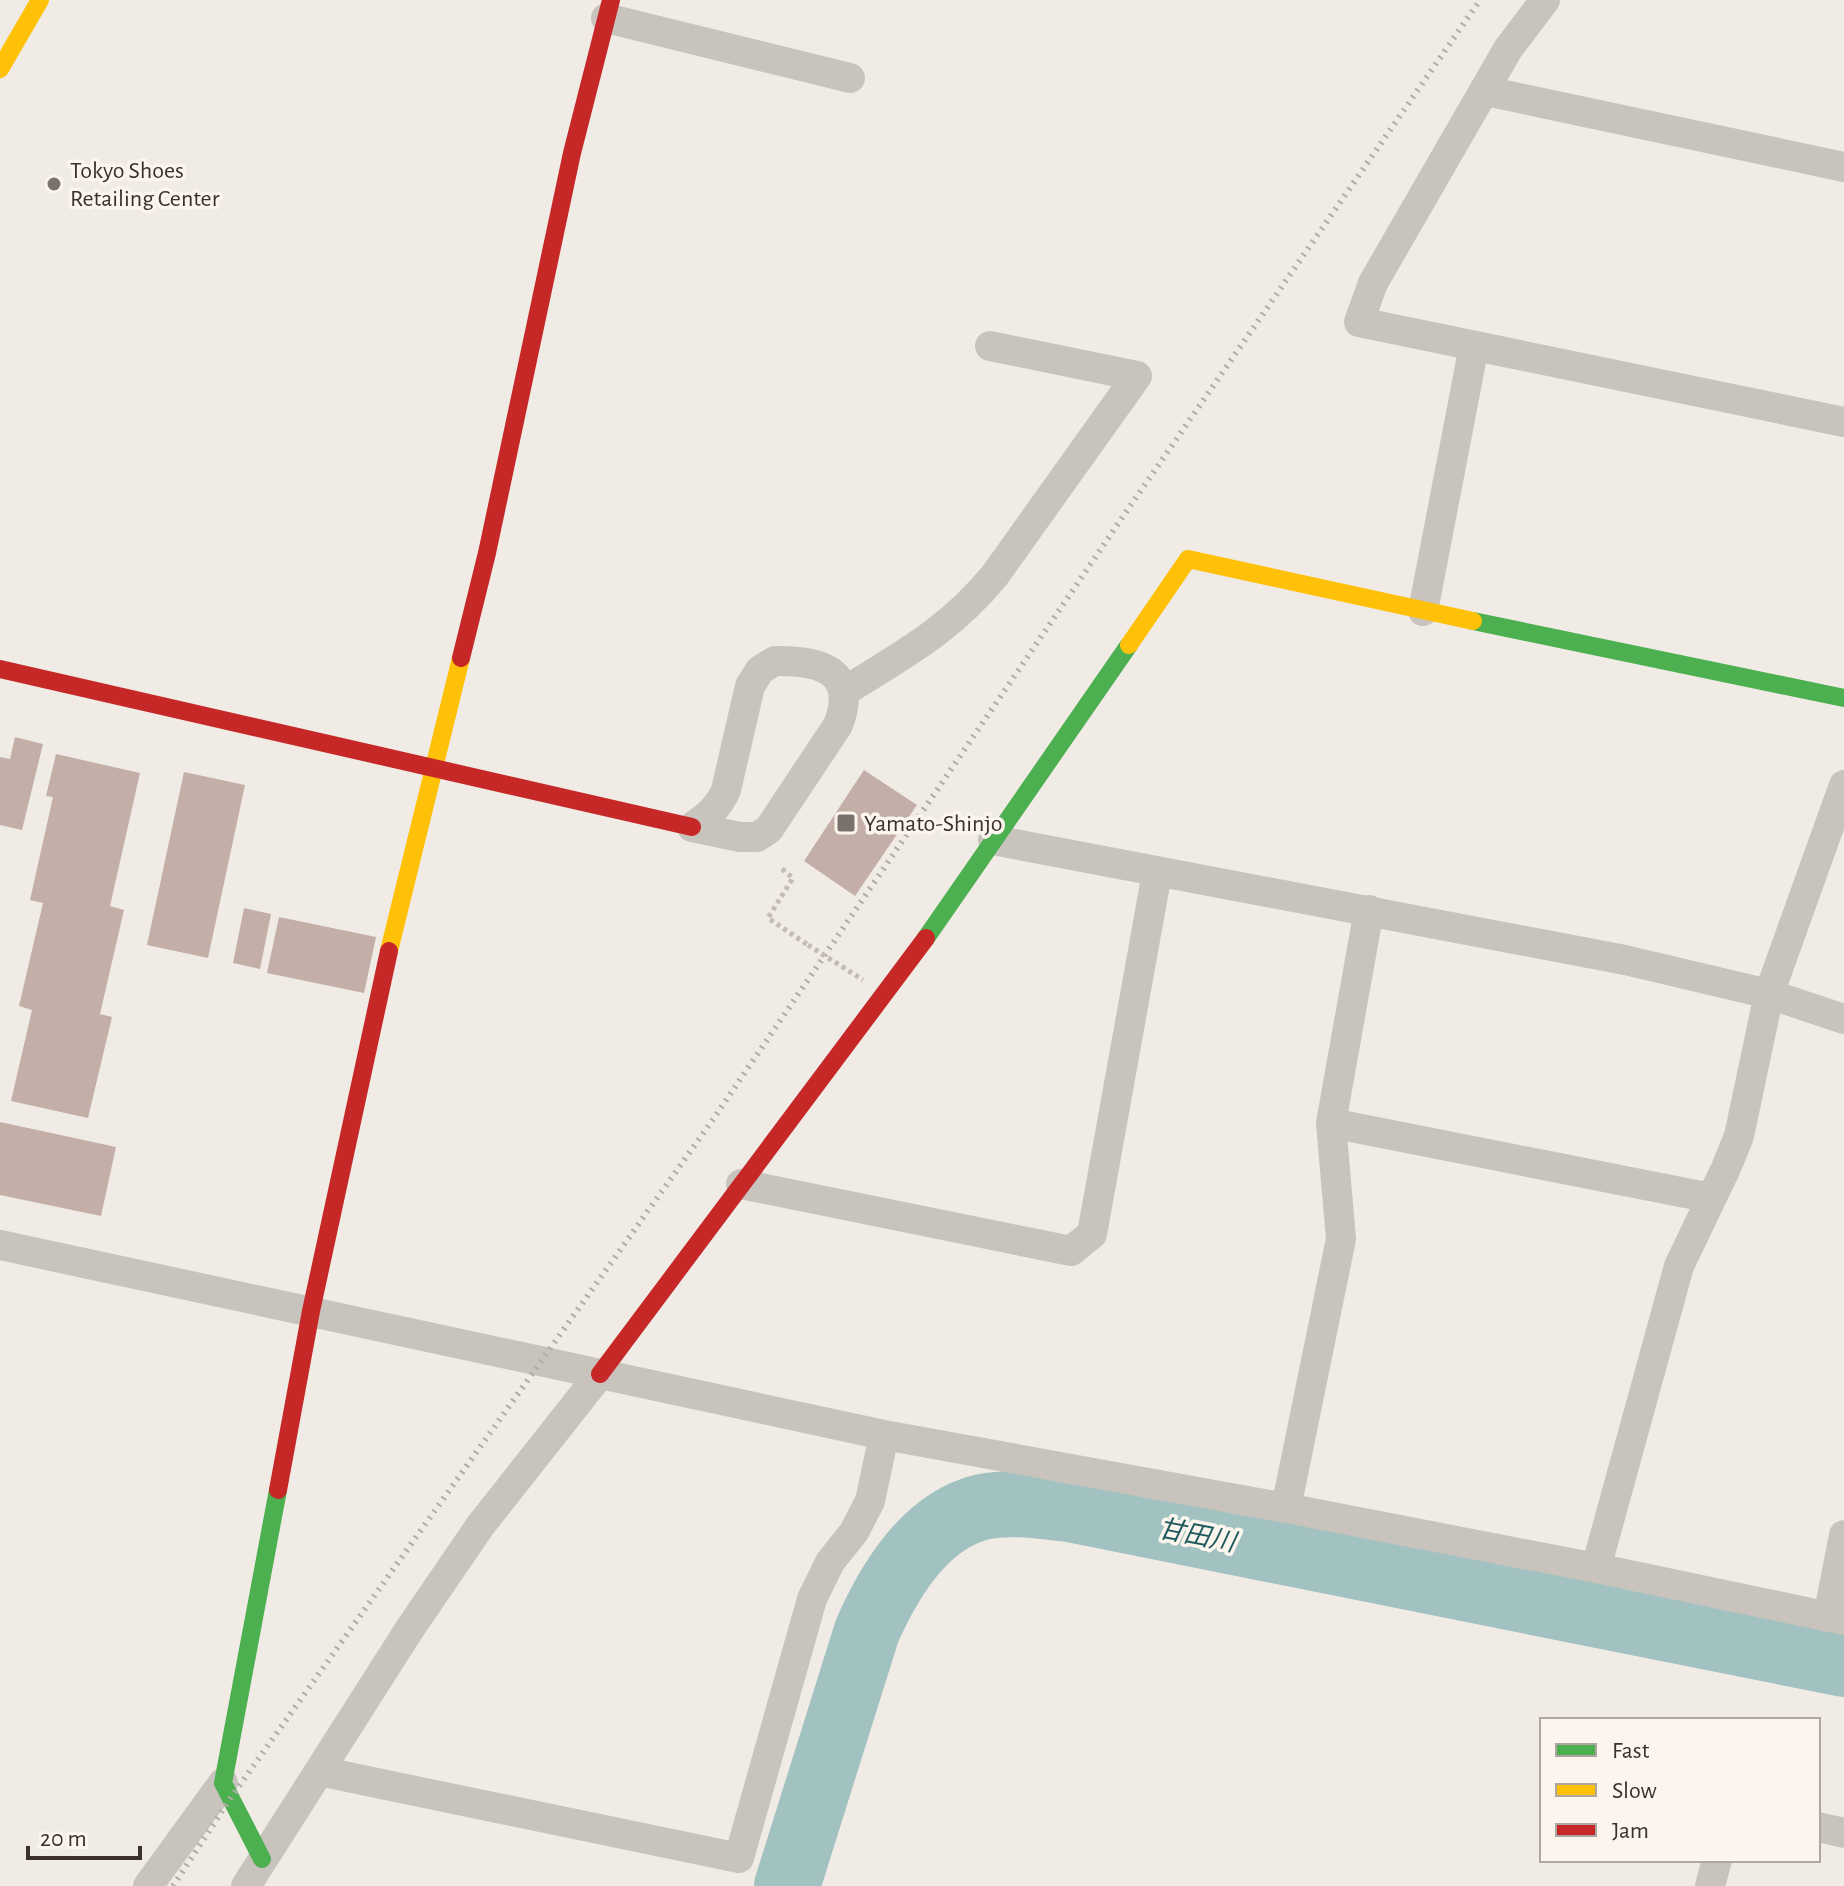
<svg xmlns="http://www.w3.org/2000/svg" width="1844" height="1886" font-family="'Alegreya Sans','Noto Sans JP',sans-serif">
<rect width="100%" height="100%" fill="#f0ebe5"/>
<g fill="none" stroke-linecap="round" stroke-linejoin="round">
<path stroke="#a1c2c1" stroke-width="66" d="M787,1886L867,1631C889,1581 925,1521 982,1507C1010,1501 1041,1506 1069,1509L1844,1664"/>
</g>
<path fill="#c3afa7" d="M15,737L43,744L22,830L0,825V757L10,759Z
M56,754L140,773L110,906L124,910L100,1014L112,1017L88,1118L11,1101L32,1010L19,1006L43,903L30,900L53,797L46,796Z
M864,770L917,805L855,896L804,861Z
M184,772L245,785L208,958L147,945Z
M244,908L271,914L260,969L233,963Z
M279,917L376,937L364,993L267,973Z
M0,1122L116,1147L101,1216L0,1195Z"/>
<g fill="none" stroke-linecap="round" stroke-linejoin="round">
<path stroke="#c2bbb6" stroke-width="5" stroke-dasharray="4 4" stroke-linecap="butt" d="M782,869L793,878L768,918L808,945"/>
<path stroke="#c9c3be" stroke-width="30" d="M1545,0L1508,49L1373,283L1359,322L1844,422
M606,18L850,78
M1486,91L1844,167
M1423,611L1474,346
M775,661C820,660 859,671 838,725L769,829L757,837H740L692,827C708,816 718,808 726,790L750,686L760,670Z
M845,691C904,654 950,630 995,575L1137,376L990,346
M993,840L1625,960L1769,994L1844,1019
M1331,1123L1711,1198
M741,1184L1071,1251L1092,1234L1157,873
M0,1245L884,1435L1286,1508L1596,1568L1844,1620
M1286,1508L1341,1239L1331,1123L1369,910
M1596,1568L1679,1266L1726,1168L1739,1136L1769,994L1844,785
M1828,1617L1844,1535
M319,1771L739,1858L812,1599L830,1562L854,1532L870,1501L884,1435
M1818,1827L1844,1833
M148,1886L223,1783
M246,1886L409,1630L480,1526L600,1374
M1710,1886L1717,1860"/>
<path stroke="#4caf50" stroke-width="18" d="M1473,621L1844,698
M926,938L1129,645
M262,1859L223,1783L278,1490"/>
<path stroke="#ffc107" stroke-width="18" d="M0,69L40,0
M1129,645L1188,559L1473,621
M389,951L461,658"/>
<path stroke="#c62828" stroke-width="18" d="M461,658L487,553L572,153L611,0
M0,669L692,827
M600,1374L926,938
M278,1490L311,1311L389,951"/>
<path stroke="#b1aca8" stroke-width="6" stroke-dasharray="2 6" stroke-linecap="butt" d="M173,1886L232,1796L714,1118L1126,512L1480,0"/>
<path stroke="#c2bbb6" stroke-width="5" stroke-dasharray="4 4" stroke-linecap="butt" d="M808,945L863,980"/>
</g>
<g fill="#7a716c" stroke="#fbf5ee" stroke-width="3">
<circle cx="54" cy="184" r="8"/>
<rect x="836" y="813" width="20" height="20" rx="4"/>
</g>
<g text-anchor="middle" stroke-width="7" stroke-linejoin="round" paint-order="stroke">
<g font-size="24" fill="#3b302b" stroke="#fbf5ee" text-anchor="start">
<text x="70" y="178">Tokyo Shoes<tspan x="70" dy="28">Retailing Center</tspan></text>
<text x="864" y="831">Yamato-Shinjo</text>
</g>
<g font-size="26" font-style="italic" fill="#1f5a5e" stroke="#fbf5ee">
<text transform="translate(1197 1535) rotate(11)" y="9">甘田川</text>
</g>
</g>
<rect x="1540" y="1718" width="280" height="144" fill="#fbf5ee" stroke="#aea6a0" stroke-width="2"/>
<rect x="1556" y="1744" width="40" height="12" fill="#4caf50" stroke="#aea6a0" stroke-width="2"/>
<text x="1612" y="1758" font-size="24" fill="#3b302b">Fast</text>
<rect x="1556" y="1784" width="40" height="12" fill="#ffc107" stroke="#aea6a0" stroke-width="2"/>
<text x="1612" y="1798" font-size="24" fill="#3b302b">Slow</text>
<rect x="1556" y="1824" width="40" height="12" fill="#c62828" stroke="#aea6a0" stroke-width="2"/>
<text x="1612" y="1838" font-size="24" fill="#3b302b">Jam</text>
<path d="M28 1846v12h112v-12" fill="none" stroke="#3b302b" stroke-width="4"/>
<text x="40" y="1846" font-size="24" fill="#3b302b" stroke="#fbf5ee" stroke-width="6" paint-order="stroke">20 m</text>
</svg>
